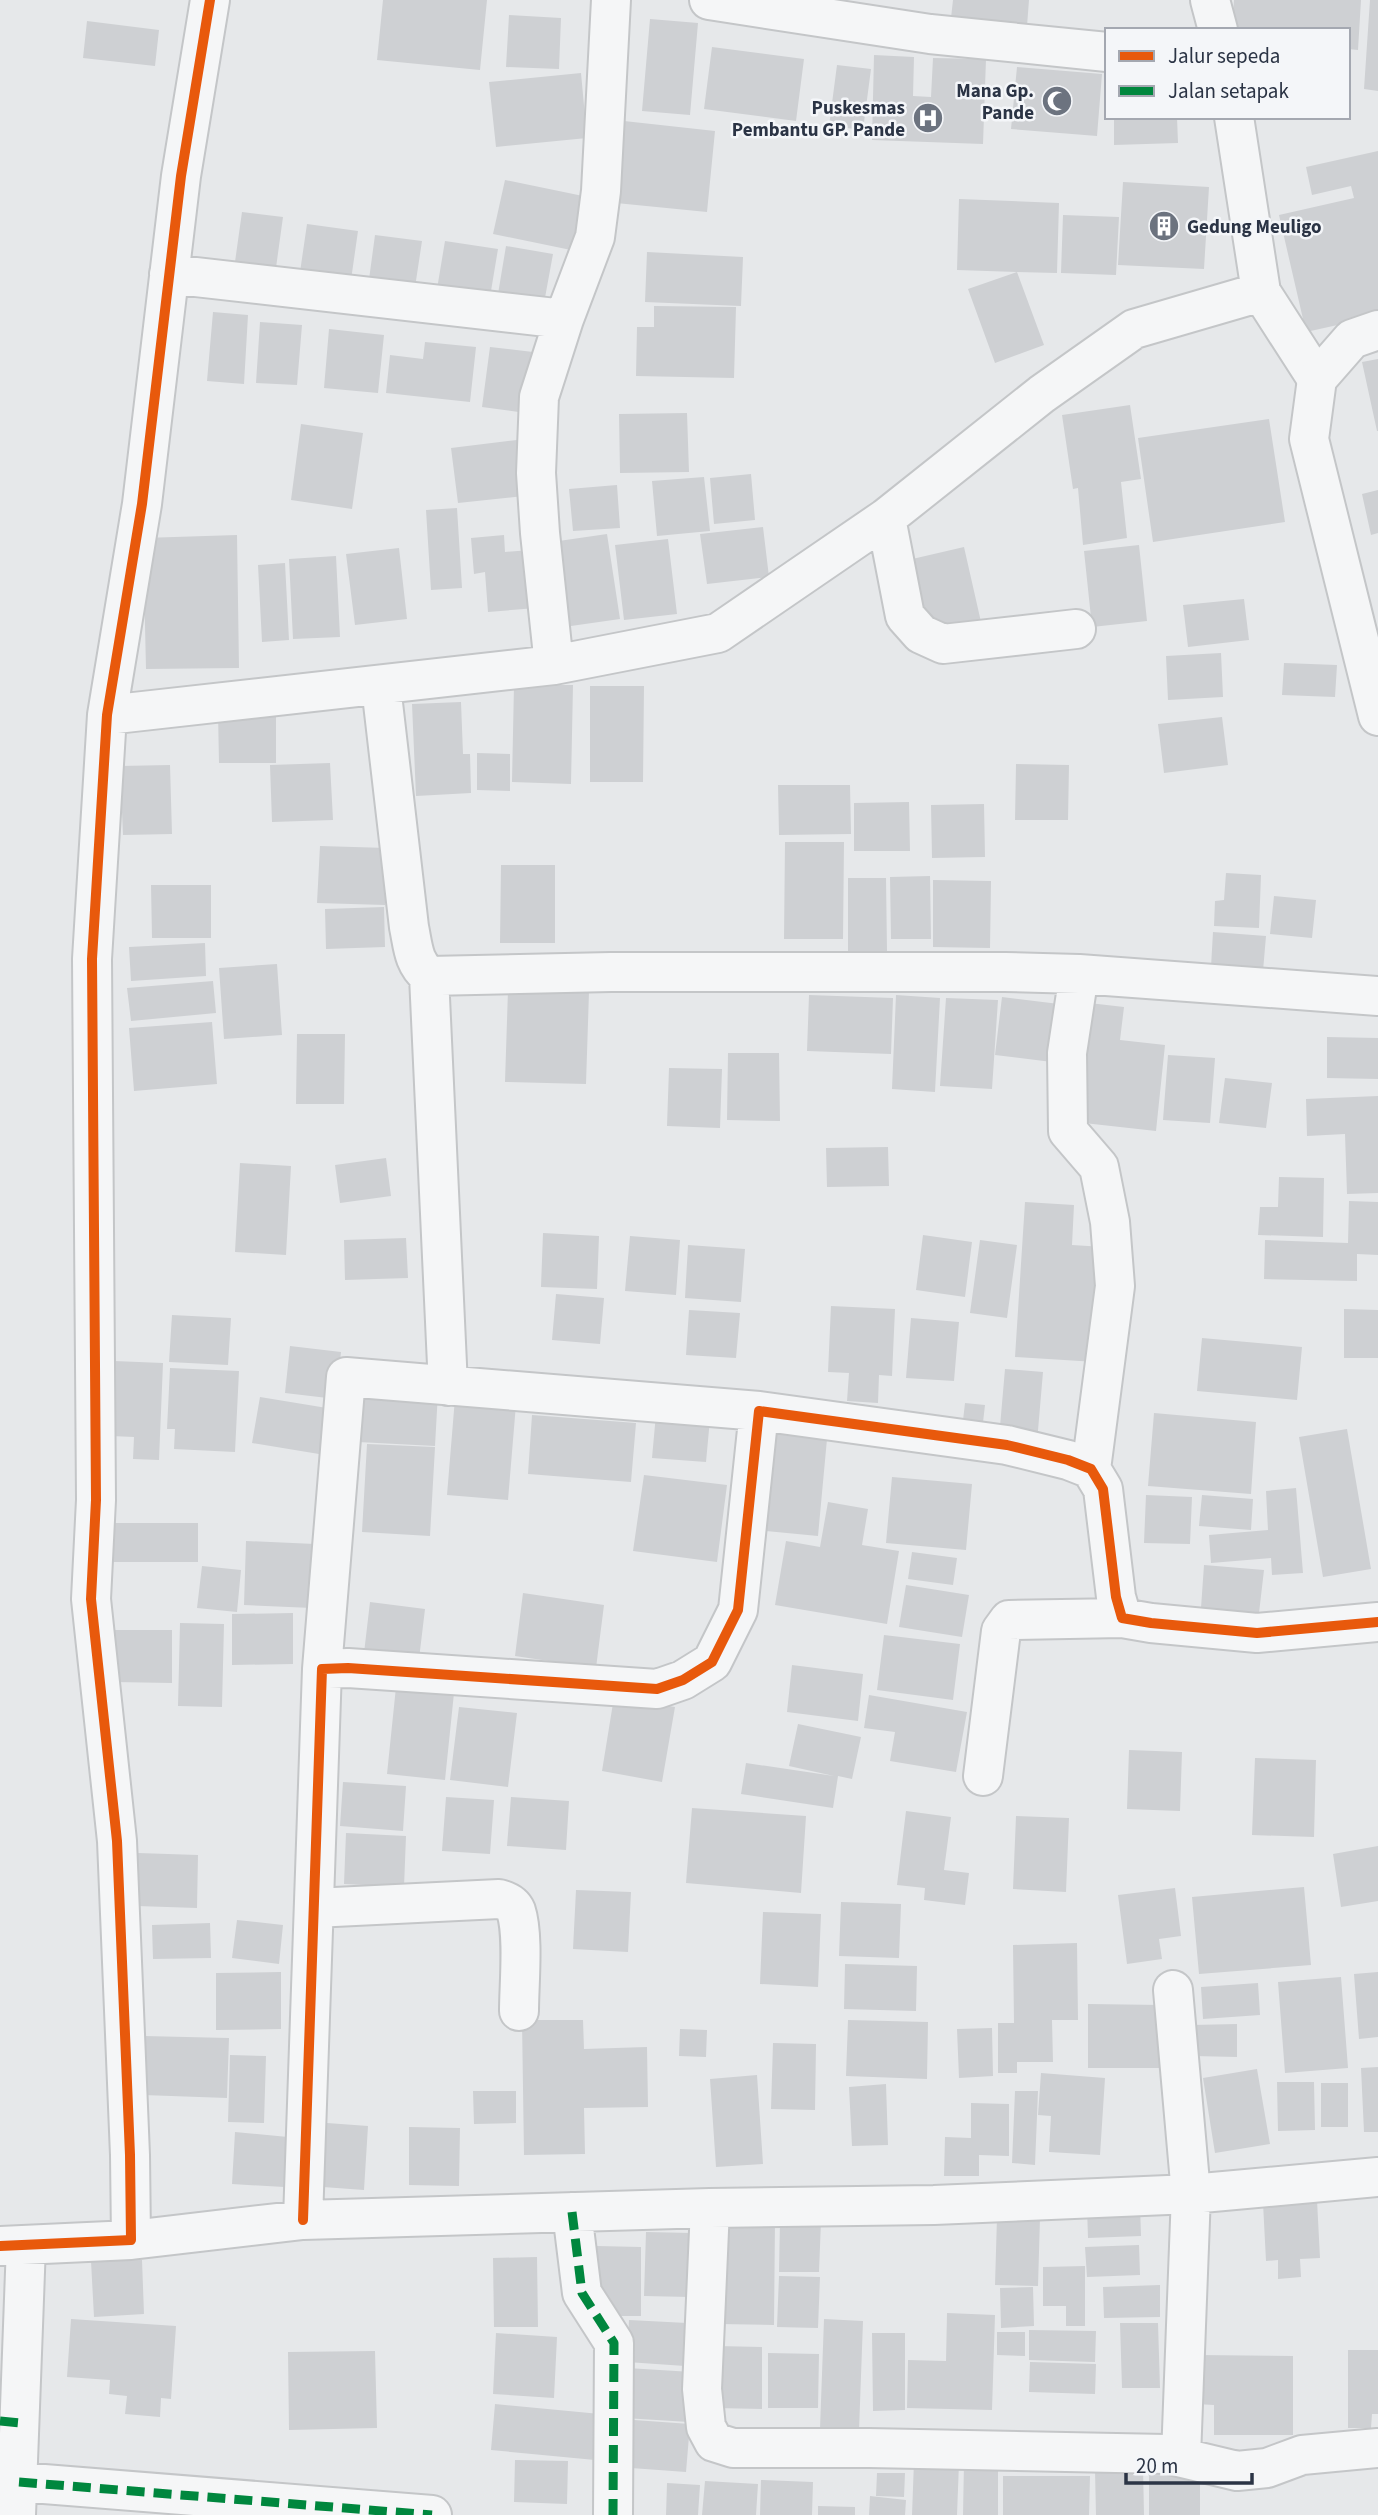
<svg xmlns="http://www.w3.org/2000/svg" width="1378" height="2515" font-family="'Source Sans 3',sans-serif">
<rect width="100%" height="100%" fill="#e6e8ea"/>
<path fill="#ced0d3" d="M383,0H487L480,70L377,60Z
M953,0H1029L1027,26L951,18Z
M1234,0H1361L1358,50L1348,49V30H1232Z
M1370,0H1378V91L1364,89Z
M509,15L561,18L559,69L506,67Z
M650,19L698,23L690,115L642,111Z
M87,21L159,30L155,66L83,58Z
M712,47L804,59L796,121L704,109Z
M874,55L914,57L913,96L931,97L933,58L986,59L983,144L872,140Z
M837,65L871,69L863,130L829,126Z
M1017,67L1102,74L1097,136L1011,129Z
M581,73L587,138L496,147L489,82Z
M1114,117H1177L1178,143L1114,145Z
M624,121L715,131L707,212L616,203Z
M1378,151V316L1306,332L1279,215L1354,198L1351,186L1312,195L1306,167Z
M505,180L583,196L571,250L493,234Z
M1123,182L1209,187L1204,269L1118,265Z
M959,199L1059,203L1057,273L1017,272L1044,345L995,363L968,289L1017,272L957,270Z
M242,212L283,217L275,275L234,269Z
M1063,215L1119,217L1116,275L1061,273Z
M307,224L358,231L350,287L299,279Z
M375,235L422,241L414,294L368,287Z
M445,241L498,249L488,309L435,301Z
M506,246L553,254L542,314L496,306Z
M647,252L743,257L741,306L645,302Z
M654,306L736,307L734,378L636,376L637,327H654Z
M213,312L248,315L244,384L207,381Z
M260,322L302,325L297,385L256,383Z
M329,329L384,335L378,393L324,388Z
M425,342L476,347L470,402L386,393L390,355L423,359Z
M490,347L533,352L526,413L482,407Z
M1378,359V431H1377L1362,362Z
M1130,405L1141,479L1121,482L1127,538L1083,545L1078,488L1073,489L1062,415Z
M687,413L689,472L620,473L619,414Z
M1269,419L1285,522L1153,542L1138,438Z
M301,424L363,433L352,509L291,500Z
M517,440L524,496L458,503L451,448Z
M751,474L755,520L714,524L710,478Z
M704,477L710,531L657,536L652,481Z
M617,485L620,528L573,531L569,489Z
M1378,490V533L1371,535L1362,494Z
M457,508L462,588L431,590L426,510Z
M763,527L769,577L707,584L700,534Z
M607,534L620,619L564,627L552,542Z
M237,535L239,668L146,669L143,538Z
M504,535L505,552L531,550L536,608L488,612L485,572L474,574L471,538Z
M668,539L677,614L624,620L615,545Z
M1139,545L1147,621L1092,627L1084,551Z
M964,547L981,622L925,635L908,560Z
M399,548L407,619L355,625L346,554Z
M336,556L340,637L293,639L289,559Z
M285,563L289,640L262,642L258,565Z
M1244,599L1249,640L1188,647L1183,605Z
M1221,653L1223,697L1168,700L1166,656Z
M1284,663L1337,665L1335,697L1282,695Z
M514,685H573L571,784L512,782Z
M590,686H644L643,782H590Z
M461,702L463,754H470L471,793L416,796L412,704Z
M218,712H276V763H219Z
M1222,717L1228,765L1164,773L1158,724Z
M477,753L510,754V791L477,790Z
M330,763L333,820L272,822L270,765Z
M1016,764L1069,765L1068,820H1015Z
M170,765L172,834L123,835L120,766Z
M778,785H850L851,834L779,835Z
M909,802L910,851H854V803Z
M984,804L985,857L932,858L931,805Z
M785,842H844L843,939H784Z
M320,846L387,848L385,905L317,903Z
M501,865H555V943H500Z
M1226,873L1261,875L1259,928L1214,926L1215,901L1224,900Z
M930,876L931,939H891L890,877Z
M848,878H886L887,951H848Z
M933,880L991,881L990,948L933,947Z
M151,885H211V938H152Z
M1274,896L1316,900L1312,938L1270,934Z
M384,907L385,947L326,949L325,909Z
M1213,932L1266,936L1263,971L1211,967Z
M205,943L206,976L131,981L129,947Z
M277,964L282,1035L224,1039L219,968Z
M213,981L216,1013L131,1021L127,988Z
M508,990L589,992L586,1084L505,1082Z
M809,995L893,998L891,1054L807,1051Z
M896,995L940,998L935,1092L892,1089Z
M1002,997L1059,1004L1052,1062L995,1055Z
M946,998L998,1000L992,1089L940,1086Z
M1089,1003L1124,1007L1120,1040L1165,1045L1156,1131L1075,1122Z
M212,1022L217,1084L134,1091L129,1028Z
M297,1034H345L344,1104H296Z
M1327,1037L1378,1038V1079L1327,1078Z
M728,1053H779L780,1121L727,1120Z
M1168,1055L1215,1058L1210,1123L1163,1120Z
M669,1068L722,1069L720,1128L667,1126Z
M1225,1078L1272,1083L1266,1128L1219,1123Z
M1378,1096V1193L1347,1194L1345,1134L1307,1136L1306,1099Z
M888,1147L889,1186L827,1187L826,1148Z
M386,1158L391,1196L340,1203L335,1165Z
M240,1163L291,1166L286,1255L235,1252Z
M1279,1177L1324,1178L1323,1237L1258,1235L1260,1207H1278Z
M1349,1201L1378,1202V1255L1357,1254V1281L1264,1279L1265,1240L1348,1243Z
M1025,1202L1074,1205L1072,1245L1104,1247L1096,1362L1015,1357Z
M543,1233L599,1236L597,1289L541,1287Z
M923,1235L972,1242L965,1297L916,1290Z
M630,1236L680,1240L676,1295L625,1291Z
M406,1238L408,1278L345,1280L344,1240Z
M980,1240L1017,1245L1007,1318L970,1313Z
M688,1245L745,1249L741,1302L685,1298Z
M556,1294L604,1298L600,1344L552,1340Z
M831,1306L895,1309L892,1376L879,1375L878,1403L847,1401L849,1373L828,1372Z
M1344,1309L1378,1310V1358H1344Z
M689,1310L740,1313L736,1358L686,1355Z
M172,1315L231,1318L228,1365L169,1362Z
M911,1318L959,1322L954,1381L906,1378Z
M1202,1338L1302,1347L1297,1400L1197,1391Z
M290,1346L341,1352L336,1399L285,1393Z
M114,1361L163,1363L159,1460L133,1459L134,1437L111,1436Z
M170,1368L239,1371L235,1452L174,1449L175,1429H167Z
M1005,1369L1043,1372L1037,1442L999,1438Z
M361,1388L438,1392L435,1446L358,1442Z
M260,1397L333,1409L325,1455L252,1443Z
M455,1398L516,1404L508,1500L447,1495Z
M965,1403L985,1405L982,1431L962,1429Z
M1154,1413L1256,1422L1251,1494L1148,1486Z
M656,1414L710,1419L706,1462L652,1458Z
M532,1415L636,1423L631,1482L528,1474Z
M1347,1429L1371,1569L1323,1577L1299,1437Z
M774,1434L827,1439L818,1536L766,1531Z
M367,1444L435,1447L430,1536L362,1532Z
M644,1475L727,1485L717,1562L633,1551Z
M892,1477L972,1484L966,1550L886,1543Z
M1296,1488L1303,1573L1272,1575L1271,1558L1211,1563L1209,1535L1268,1530L1266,1491Z
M1146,1495L1192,1497L1190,1544L1144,1543Z
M1202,1495L1253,1499L1251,1530L1199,1526Z
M828,1502L868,1509L862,1545L899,1551L887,1624L775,1605L786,1541L820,1547Z
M112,1523H198V1562H112Z
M246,1541L315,1544L312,1608L244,1605Z
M912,1552L957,1558L953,1585L908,1579Z
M1204,1565L1264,1570L1259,1613L1201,1608Z
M202,1566L241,1570L237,1612L197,1608Z
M906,1585L969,1595L962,1637L899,1627Z
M523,1593L604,1605L596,1668L515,1656Z
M370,1602L425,1609L419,1659L364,1653Z
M293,1613V1664L232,1665V1614Z
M180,1623L224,1624L222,1707L178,1706Z
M115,1630H172V1683L114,1682Z
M884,1635L960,1644L953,1700L877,1690Z
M792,1665L863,1674L858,1721L787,1712Z
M396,1687L454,1693L445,1780L387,1774Z
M869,1695L967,1712L956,1772L890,1761L895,1732L864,1728Z
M614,1697L675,1707L662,1782L602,1771Z
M459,1707L517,1713L508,1787L450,1780Z
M798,1724L861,1737L852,1779L838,1776L833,1808L741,1794L746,1763L834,1776L789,1766Z
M1129,1750L1182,1752L1180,1811L1127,1809Z
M1255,1758L1316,1760L1314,1837L1252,1835Z
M343,1782L406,1786L403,1831L340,1826Z
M446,1797L494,1800L490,1854L442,1851Z
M511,1797L569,1801L566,1850L507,1846Z
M692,1808L806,1816L801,1893L686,1883Z
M906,1811L951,1817L944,1870L969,1873L965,1905L924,1900L925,1888L897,1885Z
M1016,1816L1069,1818L1066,1892L1013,1889Z
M346,1833L406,1836L404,1887L344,1884Z
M1378,1846V1901L1341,1907L1333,1854Z
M138,1853L198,1855L197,1908L137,1906Z
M1304,1887L1311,1965L1199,1974L1192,1897Z
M1175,1888L1181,1936L1159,1939L1162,1959L1127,1964L1118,1895Z
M576,1890L631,1892L628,1952L573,1949Z
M841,1902L901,1904L899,1958L839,1956Z
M763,1912L821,1914L818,1987L760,1984Z
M237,1920L283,1925L279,1964L232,1958Z
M210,1923L211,1958L153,1959L152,1925Z
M1077,1943L1078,2020H1052L1053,2062H1017V2073H998V2023H1014L1013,1945Z
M845,1964L917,1966L916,2011L844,2009Z
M281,1972V2029L216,2030V1973Z
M1378,1972V2037L1359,2039L1354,1974Z
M1341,1977L1348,2068L1285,2073L1278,1982Z
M1258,1983L1260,2015L1203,2019L1201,1987Z
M1088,2004L1162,2005V2068H1088Z
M522,2020H583L584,2049L647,2047L648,2107L584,2108L585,2154L524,2155Z
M848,2020L928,2022L927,2079L846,2076Z
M1237,2024V2057L1193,2056L1192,2025Z
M992,2028L993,2076L959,2078L957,2029Z
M680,2029L707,2030L706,2057L679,2056Z
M144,2036L229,2038L227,2098L143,2095Z
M773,2043L816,2044L815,2110L771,2109Z
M230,2055L266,2056L264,2123L228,2122Z
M1378,2067V2132H1364L1361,2068Z
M1257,2069L1270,2144L1215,2153L1203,2078Z
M1041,2073L1105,2078L1100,2155L1049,2152L1051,2116L1038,2115Z
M757,2075L763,2164L716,2167L710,2079Z
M1277,2082H1314L1315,2130L1278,2131Z
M1321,2083H1348V2127H1321Z
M886,2084L888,2145L852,2146L849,2087Z
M473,2091H516V2123L474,2124Z
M1015,2091H1038L1035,2165L1012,2163Z
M971,2103L1009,2104V2156L979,2155V2176H944L945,2137L971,2138Z
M327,2123L368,2126L364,2190L323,2187Z
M409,2127L460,2128L459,2186L409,2185Z
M235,2132L288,2137L284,2187L232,2184Z
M1317,2200L1320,2258L1300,2259L1301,2277L1278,2279V2260L1266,2261L1263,2203Z
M1140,2206L1141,2236L1088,2238L1087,2208Z
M997,2217L1040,2218L1038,2286L995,2285Z
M720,2219L775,2220L774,2325L719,2324Z
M780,2221H821L819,2272H779Z
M646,2232L692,2233L690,2297L644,2296Z
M1139,2245L1140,2275L1087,2277L1085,2247Z
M597,2246L641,2247V2316H598Z
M537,2257L538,2327H494L493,2258Z
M142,2260L144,2314L94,2317L91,2261Z
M1085,2266V2326H1066V2306H1043V2267Z
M779,2276L820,2277L818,2328L777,2327Z
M1160,2285V2317L1104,2318L1103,2287Z
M1033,2287L1034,2326L1001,2328L1000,2288Z
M947,2313L995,2315L992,2410L907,2408L908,2360L946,2361Z
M71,2319L176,2326L171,2399L161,2398L160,2417L125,2414L127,2396L109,2394L110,2380L67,2377Z
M824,2319L863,2321L859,2431L820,2429Z
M629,2320L687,2323L685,2366L627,2362Z
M1120,2323H1158L1160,2388H1122Z
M1029,2330L1096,2331L1095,2362L1029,2360Z
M997,2332H1025V2356L997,2355Z
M496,2333L557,2337L554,2398L493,2394Z
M872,2333H905V2410L873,2411Z
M717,2346L762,2347V2409L716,2408Z
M1348,2350H1378V2414H1372L1371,2428H1348Z
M375,2351L377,2428L289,2430L288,2352Z
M768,2353L819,2354L818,2408H768Z
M1197,2355L1293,2356V2435H1214V2405L1196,2404Z
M1030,2362L1096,2364L1095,2394L1029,2392Z
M627,2368L692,2372L689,2422L624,2418Z
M495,2404L600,2414L595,2460L491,2450Z
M634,2420L690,2424L686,2472L631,2468Z
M515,2460L568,2461L567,2504L514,2502Z
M914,2461L959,2463L957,2515H912Z
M964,2462H998V2515H963Z
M1143,2468L1144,2515H1096L1095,2470Z
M877,2473H905L904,2497L876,2496Z
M1149,2475L1200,2476V2515H1149Z
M1003,2476H1090L1089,2515H1003Z
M761,2480L813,2482L812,2515H760Z
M705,2481L758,2484L756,2515H702Z
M667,2483L700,2485L698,2515H666Z
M870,2496L906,2500L905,2515H869Z
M818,2506L855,2507V2515H818Z"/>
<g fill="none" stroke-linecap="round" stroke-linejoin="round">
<g stroke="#c4c6c8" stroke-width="42">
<path id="minor" d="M709,0L930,34L1107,52
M1210,0L1218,30
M1234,117L1261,292L1317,379
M169,274L564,319
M886,518L905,616L921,634L943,644L1076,629
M554,665L540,533L536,473L539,397L564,319L595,237L601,191L611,0
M381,686L409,927C413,946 413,963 429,976L611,972H1005L1079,974L1378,996
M107,715L554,665L718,633L886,518L1042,394L1134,329L1261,292
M1079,974L1067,1053L1068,1131L1099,1167L1110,1222L1115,1286L1091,1469
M429,976L448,1386
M322,1669L346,1377L759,1411
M983,1776L1001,1631L1009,1620L1122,1618
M314,1908L499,1899C507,1901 513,1904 516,1911C524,1935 519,1985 519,2011
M1173,1990L1191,2194L1181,2457
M710,2208L702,2389L706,2427L714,2442L733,2448H869L1166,2454L1237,2471L1267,2468L1302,2455L1378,2448
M572,2212L582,2293L614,2343L613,2515
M303,2220L322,1669L348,1668L657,1689L683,1680L712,1662L738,1610L759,1411L1007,1445L1068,1460L1091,1469L1103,1489L1116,1597L1122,1618L1151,1623L1257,1633L1378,1622
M131,2240L303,2220L710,2208L934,2205L1191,2194L1378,2177
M0,2246L131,2240L130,2155L117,1841L91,1599L96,1500L92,959L107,715L142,504L181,176L210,0
M19,2482L432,2515
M16,2515L26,2245"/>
</g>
<g stroke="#c4c6c8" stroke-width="42">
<path id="tertiary" d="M1378,330L1352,339L1317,379L1309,439L1378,716"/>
</g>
<use href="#minor" stroke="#f5f6f7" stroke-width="38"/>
<use href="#tertiary" stroke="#f5f6f7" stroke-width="38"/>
<path stroke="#00873e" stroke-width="9" stroke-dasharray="18 9" stroke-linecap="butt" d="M572,2212L582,2293L614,2343L613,2515
M0,2421L21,2423
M19,2482L432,2515"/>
<g stroke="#f4f6f9" stroke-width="15">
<path id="cycleway" d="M303,2220L322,1669L348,1668L657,1689L683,1680L712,1662L738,1610L759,1411L1007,1445L1068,1460L1091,1469L1103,1489L1116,1597L1122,1618L1151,1623L1257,1633L1378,1622
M0,2246L131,2240L130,2155L117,1841L91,1599L96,1500L92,959L107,715L142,504L181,176L210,0"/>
</g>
<use href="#cycleway" stroke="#e8590c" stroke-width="10"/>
</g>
<defs>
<g id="mosque-disc" transform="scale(1.575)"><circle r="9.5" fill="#6c737f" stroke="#f4f6f9"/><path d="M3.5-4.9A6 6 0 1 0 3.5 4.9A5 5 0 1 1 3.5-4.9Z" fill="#fff"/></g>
<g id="hospital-disc" transform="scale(1.575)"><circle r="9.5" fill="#6c737f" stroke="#f4f6f9"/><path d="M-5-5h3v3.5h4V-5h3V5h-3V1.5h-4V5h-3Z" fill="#fff"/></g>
<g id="building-disc" transform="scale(1.575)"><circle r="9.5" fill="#6c737f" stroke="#f4f6f9"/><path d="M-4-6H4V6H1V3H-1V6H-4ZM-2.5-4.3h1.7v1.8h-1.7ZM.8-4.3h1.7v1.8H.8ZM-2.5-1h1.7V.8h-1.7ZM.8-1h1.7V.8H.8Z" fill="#fff"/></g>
</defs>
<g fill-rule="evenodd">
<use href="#mosque-disc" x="1057" y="101"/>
<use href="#hospital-disc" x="928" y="118"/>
<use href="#building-disc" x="1164" y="226"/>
</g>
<g text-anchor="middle" stroke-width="5" stroke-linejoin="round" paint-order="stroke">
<g font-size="19" font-weight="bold" fill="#2b3445" stroke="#f4f6f9" text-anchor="end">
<text x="1034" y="97">Mana Gp.<tspan x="1034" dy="22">Pande</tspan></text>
<text x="905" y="114">Puskesmas<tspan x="905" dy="22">Pembantu GP. Pande</tspan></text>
<text x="1187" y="233" text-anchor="start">Gedung Meuligo</text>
</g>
</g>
<rect x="1105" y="28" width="245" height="91" fill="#f4f6f9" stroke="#a4a8b1" stroke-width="2"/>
<rect x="1119" y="51" width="35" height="10" fill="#e8590c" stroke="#a4a8b1" stroke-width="2"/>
<text x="1168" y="63" font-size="21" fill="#2b3445">Jalur sepeda</text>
<rect x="1119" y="86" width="35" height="10" fill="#00873e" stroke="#a4a8b1" stroke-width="2"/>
<text x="1168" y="98" font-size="21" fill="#2b3445">Jalan setapak</text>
<path d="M1126 2473v10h126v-10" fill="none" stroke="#2b3445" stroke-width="3.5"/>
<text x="1136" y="2473" font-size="21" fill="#2b3445" stroke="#f4f6f9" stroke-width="5" paint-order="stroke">20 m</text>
</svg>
